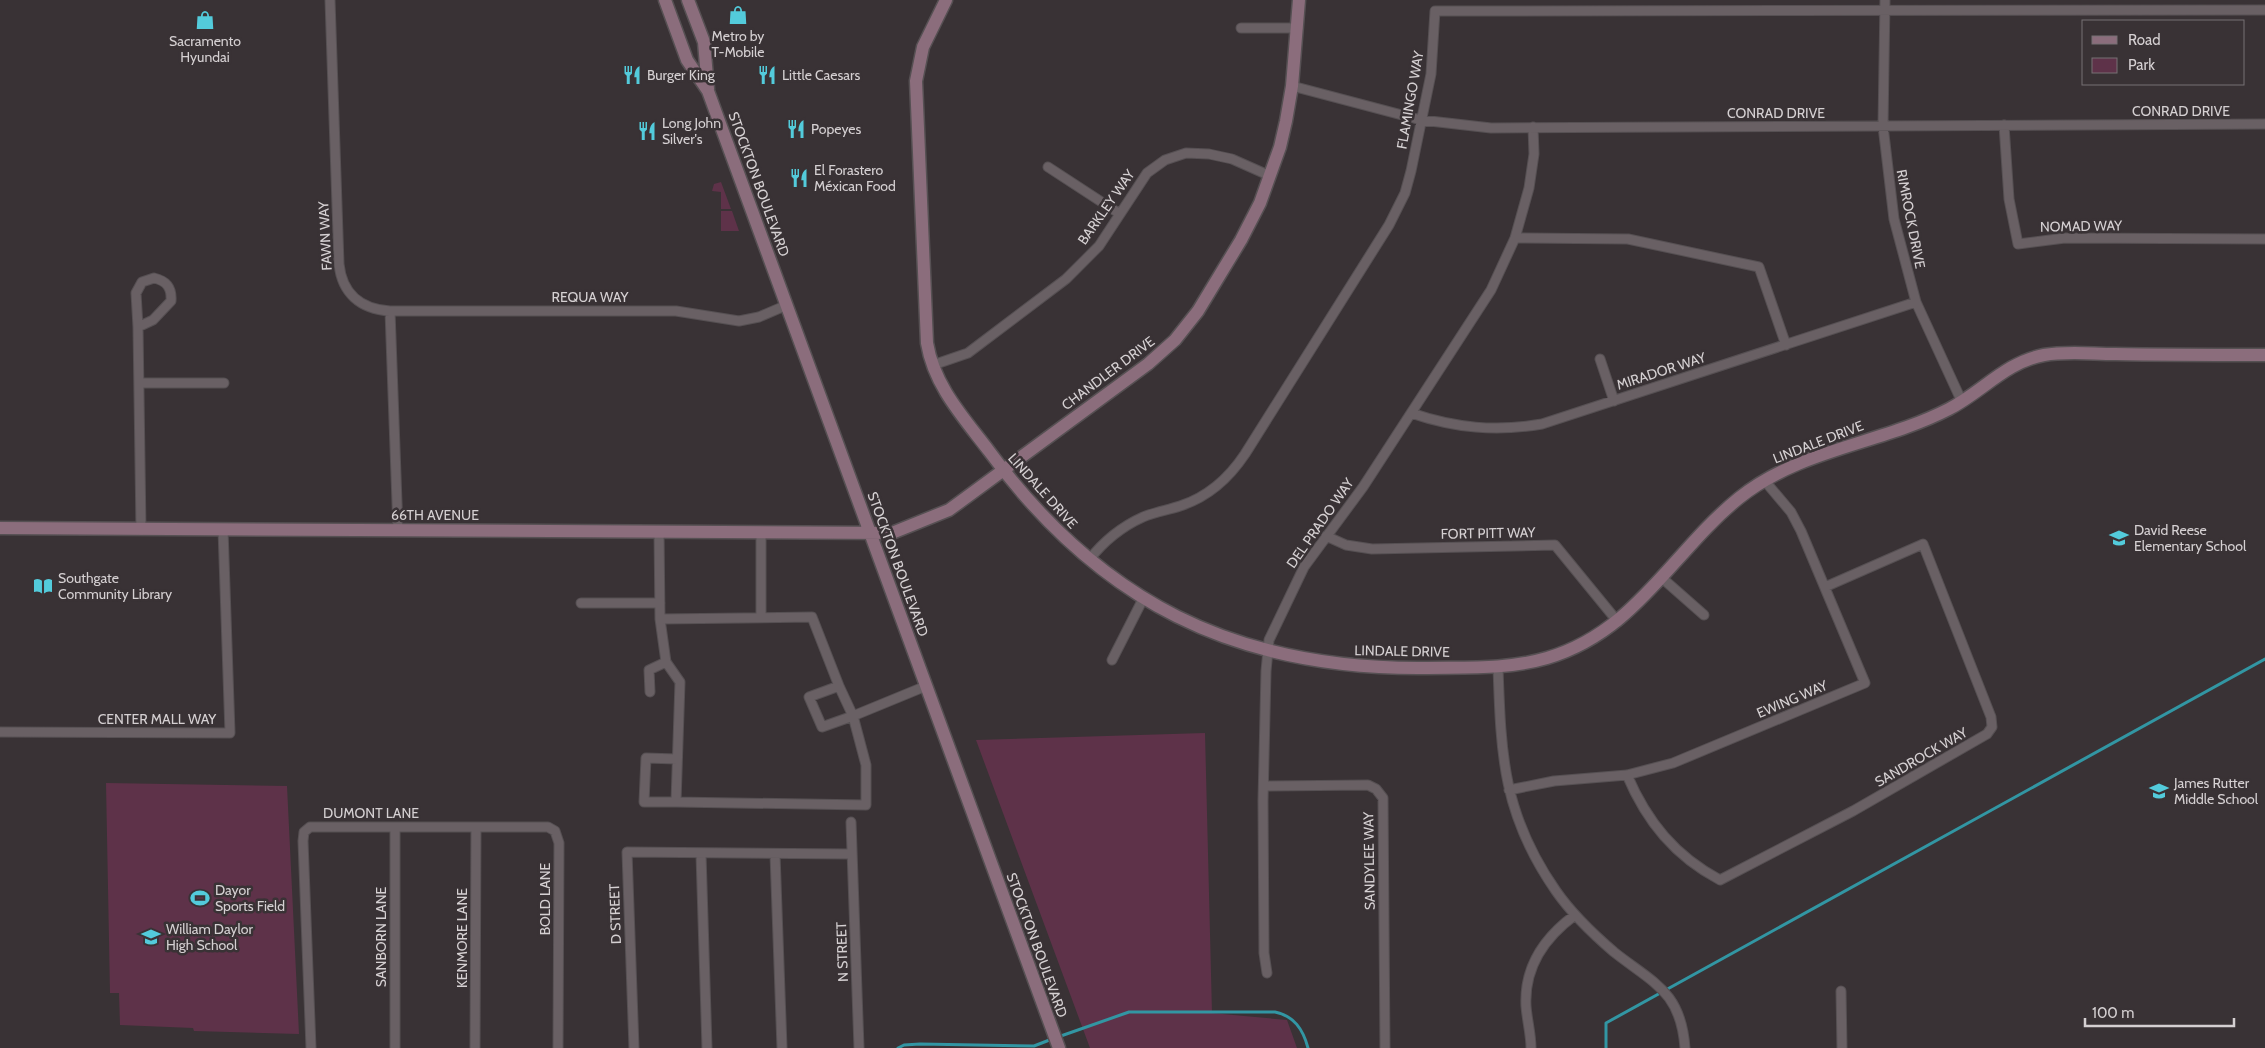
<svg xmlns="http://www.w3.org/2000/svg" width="2265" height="1048" font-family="Cabin,sans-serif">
<rect width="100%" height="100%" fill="#393235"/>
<path fill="#5e3249" d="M721,182L731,209H721V192L712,191L714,184Z
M721,211H732L739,231H721Z
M1205,733L1212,1013L1287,1020L1297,1048H1090L976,740Z
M106,783L287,786L299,1034L194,1031L193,1028L120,1025L119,993H110Z"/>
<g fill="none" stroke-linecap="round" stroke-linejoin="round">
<path stroke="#3296a3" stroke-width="3" d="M1058,1037L1129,1012H1275C1294,1016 1303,1029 1308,1048
M898,1048L904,1045L920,1044L1034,1046L1052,1039
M1606,1048V1023L2265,659"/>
<g stroke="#565053" stroke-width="11">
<path id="street" d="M330,0L339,264C342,293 360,309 390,311H676L739,321L759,317L787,305
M1885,0L1883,126L1894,219L1916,302L1962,402
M1241,28H1298
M1292,86L1421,120L1491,128L2265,124
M2004,125L2009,199L2018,244L2065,238L2265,239
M1048,167L1120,214
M1515,238L1628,239L1759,267L1786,345
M154,278C167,281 172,288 171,301L153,320L138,327L136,293L142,282Z
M390,311L398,530
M138,327L141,530
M1600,359L1614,401
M933,365L968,353L1066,279L1099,246L1147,173L1165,160L1186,153L1209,154L1232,159L1268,175
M139,383H224
M1411,413C1455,428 1496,432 1542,424L1916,302
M659,532L660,619L812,617L839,686
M761,532V617
M1326,536L1346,545L1372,549L1555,545L1618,622
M1089,560C1103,542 1123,526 1143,517C1155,512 1168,510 1180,506C1208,497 1229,478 1245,454L1389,225L1405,193L1411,171L1431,74L1435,11L2265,10
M1662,578L1704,615
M581,603H660
M660,619L666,662
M1112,660L1143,599
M1498,667C1501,756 1503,815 1556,891C1572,914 1593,934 1614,952C1653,983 1681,991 1685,1048
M839,686L853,716L822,727L809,697Z
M650,692L649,670L666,662L680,682L676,802L866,805V765L853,716L926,686
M0,732L230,733L223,529
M1627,775C1647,822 1675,856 1720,880L1853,811L1987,734L1992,727L1991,717L1923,544L1825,587
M1264,786L1368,785L1376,789L1383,798L1385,1048
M1509,790L1554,781L1627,775L1673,763L1865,683L1801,531L1791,512L1764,480
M676,802H644L646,758L677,759
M851,822L859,1048
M701,854L707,1048
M775,854L782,1048
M1267,973L1264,953L1263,801L1266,671L1269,640L1304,567L1363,487L1491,290L1515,238L1529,188L1534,154L1533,127
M1841,991L1842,1048
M311,1048L303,841L304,832L310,827H548L555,831L559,843L558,1048
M395,1048V827
M475,1048L476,827
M634,1048L627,852L852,854
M1531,1048C1531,1034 1527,1020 1526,1006C1524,967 1545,937 1575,915"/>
</g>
<g stroke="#565053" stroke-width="15">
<path id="secondary" d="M665,0L687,60L708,91L1059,1048
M688,0L704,42L708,89
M946,0L923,47L916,81L927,343C934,386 964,418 989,451C1100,602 1235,669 1422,668C1464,667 1506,670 1547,658C1636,632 1672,552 1739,498C1800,449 1881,444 1949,409C1982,392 2006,362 2044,355C2067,351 2092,354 2115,354C2165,355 2215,355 2265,355
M0,528L892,533L949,510L1148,364L1175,340L1198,311L1241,240L1260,203L1280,147L1286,121L1292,86L1299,0"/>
</g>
<use href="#street" stroke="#696064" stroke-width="9"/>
<use href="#secondary" stroke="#8b6d7c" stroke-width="12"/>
</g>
<defs>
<g id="shop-bare" transform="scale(1.5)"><path d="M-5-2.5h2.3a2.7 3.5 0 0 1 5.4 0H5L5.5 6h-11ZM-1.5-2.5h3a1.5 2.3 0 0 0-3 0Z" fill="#53cbdb" stroke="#393235" stroke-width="2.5" paint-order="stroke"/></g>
<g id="restaurant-bare" transform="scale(1.5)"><path d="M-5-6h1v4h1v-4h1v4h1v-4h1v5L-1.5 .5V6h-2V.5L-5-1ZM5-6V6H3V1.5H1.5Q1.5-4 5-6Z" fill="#53cbdb" stroke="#393235" stroke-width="2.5" paint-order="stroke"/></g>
<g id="school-bare" transform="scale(1.5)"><path d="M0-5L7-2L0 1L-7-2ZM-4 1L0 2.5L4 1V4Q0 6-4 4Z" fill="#53cbdb" stroke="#393235" stroke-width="2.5" paint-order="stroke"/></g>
<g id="library-bare" transform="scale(1.5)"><path d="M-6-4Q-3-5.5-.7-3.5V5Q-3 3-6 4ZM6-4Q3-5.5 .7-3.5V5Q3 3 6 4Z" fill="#53cbdb" stroke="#393235" stroke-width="2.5" paint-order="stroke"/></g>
<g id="stadium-bare" transform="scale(1.5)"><path d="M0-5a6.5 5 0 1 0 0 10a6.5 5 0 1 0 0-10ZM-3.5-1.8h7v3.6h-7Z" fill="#53cbdb" stroke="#393235" stroke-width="2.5" paint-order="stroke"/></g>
</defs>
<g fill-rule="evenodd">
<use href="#shop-bare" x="738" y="15"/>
<use href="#shop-bare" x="205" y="20"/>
<use href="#restaurant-bare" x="632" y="75"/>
<use href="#restaurant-bare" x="767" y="75"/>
<use href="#restaurant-bare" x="796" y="129"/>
<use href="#restaurant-bare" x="647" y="131"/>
<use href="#restaurant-bare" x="799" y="178"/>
<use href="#school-bare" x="2119" y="538"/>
<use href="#library-bare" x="43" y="586"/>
<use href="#school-bare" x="2159" y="791"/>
<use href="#stadium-bare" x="200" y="898"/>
<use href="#school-bare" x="151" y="937"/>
</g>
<g text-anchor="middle" stroke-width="5" stroke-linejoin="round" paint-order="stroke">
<g font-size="14" fill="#d5d0d2" stroke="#393235" text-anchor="start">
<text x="738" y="41" text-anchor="middle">Metro by<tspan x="738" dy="16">T-Mobile</tspan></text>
<text x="205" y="46" text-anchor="middle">Sacramento<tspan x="205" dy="16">Hyundai</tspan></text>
<text x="647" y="80">Burger King</text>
<text x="782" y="80">Little Caesars</text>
<text x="662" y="128">Long John<tspan x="662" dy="16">Silver's</tspan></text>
<text x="811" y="134">Popeyes</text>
<text x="814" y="175">El Forastero<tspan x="814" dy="16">Méxican Food</tspan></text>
<text x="2134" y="535">David Reese<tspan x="2134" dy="16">Elementary School</tspan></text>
<text x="58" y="583">Southgate<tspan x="58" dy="16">Community Library</tspan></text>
<text x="2174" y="788">James Rutter<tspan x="2174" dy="16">Middle School</tspan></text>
<text x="215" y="895">Dayor<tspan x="215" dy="16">Sports Field</tspan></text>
<text x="166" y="934">William Daylor<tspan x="166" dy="16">High School</tspan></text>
</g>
<g font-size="14" fill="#d5d0d2" stroke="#393235">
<text transform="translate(1410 100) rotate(-80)" y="5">FLAMINGO WAY</text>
<text x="2181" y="116">CONRAD DRIVE</text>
<text x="1776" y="118">CONRAD DRIVE</text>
<text transform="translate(759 184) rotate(70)" y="5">STOCKTON BOULEVARD</text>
<text transform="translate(1106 207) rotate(-55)" y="5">BARKLEY WAY</text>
<text transform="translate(1911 219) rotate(79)" y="5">RIMROCK DRIVE</text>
<text transform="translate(2081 226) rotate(-1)" y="5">NOMAD WAY</text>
<text transform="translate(325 236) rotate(-93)" y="5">FAWN WAY</text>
<text x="590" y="302">REQUA WAY</text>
<text transform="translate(1661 371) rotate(-18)" y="5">MIRADOR WAY</text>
<text transform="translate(1108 373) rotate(-37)" y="5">CHANDLER DRIVE</text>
<text transform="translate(1818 442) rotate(-21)" y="5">LINDALE DRIVE</text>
<text transform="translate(1043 491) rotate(48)" y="5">LINDALE DRIVE</text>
<text x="435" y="520">66TH AVENUE</text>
<text transform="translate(1320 523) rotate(-55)" y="5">DEL PRADO WAY</text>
<text transform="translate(1488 533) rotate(-1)" y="5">FORT PITT WAY</text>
<text transform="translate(898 564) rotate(70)" y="5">STOCKTON BOULEVARD</text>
<text transform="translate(1402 651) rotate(1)" y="5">LINDALE DRIVE</text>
<text transform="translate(1792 699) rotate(-23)" y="5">EWING WAY</text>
<text x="157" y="724">CENTER MALL WAY</text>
<text transform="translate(1921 757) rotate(-30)" y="5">SANDROCK WAY</text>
<text x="371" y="818">DUMONT LANE</text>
<text transform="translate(1369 861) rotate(-91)" y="5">SANDYLEE WAY</text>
<text transform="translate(545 899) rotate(-90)" y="5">BOLD LANE</text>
<text transform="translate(615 914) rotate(-92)" y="5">D STREET</text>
<text transform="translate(381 937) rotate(-90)" y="5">SANBORN LANE</text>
<text transform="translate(462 938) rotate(-90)" y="5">KENMORE LANE</text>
<text transform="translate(1037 945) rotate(70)" y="5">STOCKTON BOULEVARD</text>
<text transform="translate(842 952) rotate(-92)" y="5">N STREET</text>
</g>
</g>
<rect x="2082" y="20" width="162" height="65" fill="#393235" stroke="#777174"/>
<rect x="2092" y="36" width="25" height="8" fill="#8b6d7c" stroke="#777174"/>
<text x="2128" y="45" font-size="15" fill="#d5d0d2">Road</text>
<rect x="2092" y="58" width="25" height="15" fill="#5e3249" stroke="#777174"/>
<text x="2128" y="70" font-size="15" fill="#d5d0d2">Park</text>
<path d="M2085 1018v8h149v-8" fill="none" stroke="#d5d0d2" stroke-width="2.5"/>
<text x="2092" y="1018" font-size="15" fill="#d5d0d2" stroke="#393235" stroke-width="4" paint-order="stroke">100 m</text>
</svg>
